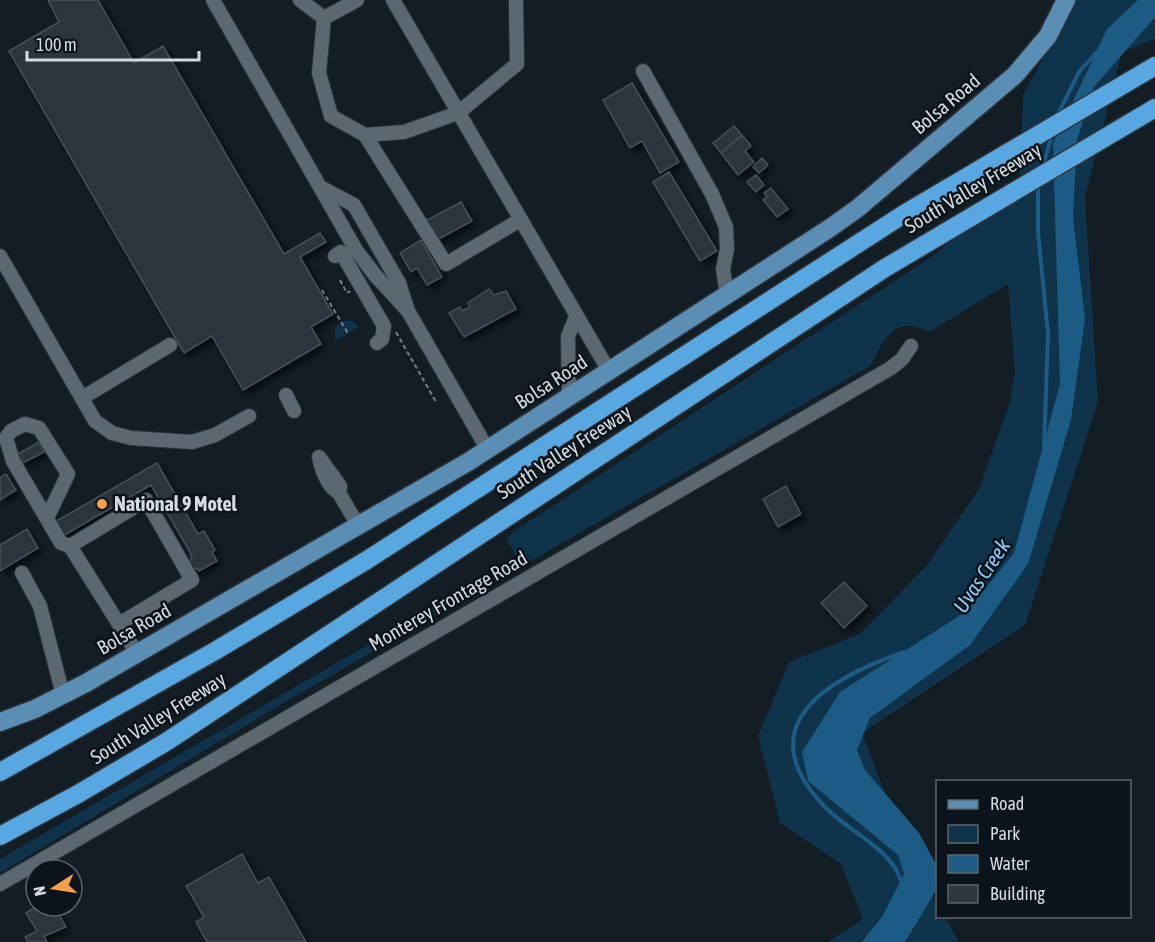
<svg xmlns="http://www.w3.org/2000/svg" width="1155" height="942" font-family="'Asap Condensed',sans-serif">
<defs>
<filter id="shadow"><feDropShadow dx="4" dy="4" stdDeviation="3" flood-color="#0009"/></filter>
</defs>
<rect width="100%" height="100%" fill="#131d24"/>
<path fill="#0f334b" d="M1075,0H1155V39L1122,52L1085,197L1098,402L1025,625L862,733L904,843L937,903L938,916L945,917L959,942H828L863,919L841,864L780,823L758,736L789,662L860,634L927,565L979,489L1010,402L1015,372L1008,284L929,332C893,314 885,339 870,366L280,705L0,873V859L517,558L507,540L513,532L934,255L965,229L1006,203L1020,175L1023,95Z
M342,321H352L359,327L335,341V327Z"/>
<path fill="#1c5b84" d="M1138,0H1155V17L1094,87L1077,140L1073,217L1085,319L1071,420L1028,564L970,645L870,718L857,750L865,770L919,833L937,866L935,892L905,942H862L882,917L904,874L898,855L808,781L802,752L840,692L967,611L1014,553L1060,384L1053,144L1107,29Z"/>
<g fill="none" stroke-linecap="round" stroke-linejoin="round">
<path stroke="#1c5b84" stroke-width="4" d="M1056,118L1079,72L1098,51
M1043,167L1052,134
M1038,183V232L1048,334L1044,448
M903,884C899,878 897,869 892,864C875,841 845,828 825,807C746,725 829,678 904,652"/>
</g>
<path fill="#2c363e" stroke="#455059" stroke-width="1.5" filter="url(#shadow)" d="M98,0L134,63L163,46L284,254L320,233L326,242L300,257L333,314L311,327L321,344L243,390L212,336L184,353L9,51L59,22L48,0Z
M632,83L679,162L660,173L642,141L630,148L603,100Z
M734,126L742,135L721,153L713,143Z
M742,135L751,146L745,151L754,162L738,175L721,153Z
M762,158L768,165L759,173L753,167Z
M669,172L717,251L700,261L653,182Z
M756,175L764,185L756,192L747,182Z
M771,188L788,209L777,217L763,200L767,197L764,193Z
M461,202L472,221L437,240L427,220Z
M421,240L442,277L427,285L417,268L411,272L400,253Z
M489,289L494,295L506,291L516,309L464,337L449,313L460,307L462,311L470,307L468,303Z
M39,442L44,452L23,463L18,454Z
M157,463L198,534L204,531L215,550L212,552L217,561L199,571L197,568L191,572L185,563L192,559L190,552L151,485L61,537L53,523Z
M6,474L16,490L0,500V478Z
M786,486L801,514L778,527L763,499Z
M27,529L38,548L0,571V545Z
M844,582L867,606L844,628L821,603Z
M242,854L258,883L269,877L306,942H207L196,922L204,917L186,886Z
M38,906H54L66,927L44,936L47,942H28L25,937L37,931L26,913L34,908L36,910L40,908Z"/>
<g fill="none" stroke-linecap="round" stroke-linejoin="round">
<g stroke="#30363c" stroke-width="16">
<path id="minor" d="M213,0L356,250L375,275L408,311
M300,0L324,18L357,0
M393,0L609,371
M324,18L319,73L331,116L365,135L404,132L458,113L517,64L516,0
M643,71L712,194L726,227L727,249L723,269L727,295
M365,135L446,264L520,220
M320,187L354,205L399,283L408,311L488,450
M0,256L95,421L112,433L131,438L192,442L215,435L249,416
M335,256L341,252L384,326L382,339L377,343
M286,395L294,411
M569,397L568,336L576,317
M82,398L170,345
M319,457L340,486L339,493C327,486 322,471 319,457Z
M339,493L359,527
M47,518L68,474L39,428L25,424L11,431L6,438L13,461L61,543L70,546
M22,573L40,606L63,695
M119,624L192,580L146,500L70,546L137,653
M0,884L891,368L902,359L911,346"/>
</g>
<g stroke="#30363c" stroke-width="21">
<path id="major" d="M0,722L35,709L86,683L468,462L830,228L858,208L1015,75L1048,36L1066,0"/>
</g>
<g stroke="#30363c" stroke-width="21">
<path id="highway" d="M0,772L215,651L367,560L904,214L1155,66
M0,836L78,794L166,742L885,268L1155,108"/>
</g>
<path stroke="#757e84" stroke-width="2" stroke-dasharray="4.5 3" stroke-linecap="butt" d="M340,280L347,293L350,291
M322,290L349,335
M396,332L436,402"/>
<use href="#minor" stroke="#5c6871" stroke-width="14"/>
<use href="#major" stroke="#5a8eb4" stroke-width="18"/>
<use href="#highway" stroke="#58a7e0" stroke-width="18"/>
</g>
<circle fill="#f8a14a" stroke="#0b141b" stroke-width="2" cx="102" cy="504" r="6"/>
<g text-anchor="middle" stroke-width="5" stroke-linejoin="round" paint-order="stroke">
<g font-size="20" fill="#d5dce1" stroke="#0b141b">
<text transform="translate(946 104) rotate(-40)" y="7">Bolsa Road</text>
<text transform="translate(973 188) rotate(-31)" y="7">South Valley Freeway</text>
<text transform="translate(551 382) rotate(-33)" y="7">Bolsa Road</text>
<text transform="translate(564 452) rotate(-33)" y="7">South Valley Freeway</text>
<text transform="translate(448 601) rotate(-30)" y="7">Monterey Frontage Road</text>
<text transform="translate(134 629) rotate(-30)" y="7">Bolsa Road</text>
<text transform="translate(158 718) rotate(-32)" y="7">South Valley Freeway</text>
</g>
<g font-size="20" font-weight="bold" fill="#d5dce1" stroke="#0b141b" text-anchor="start">
<text x="114" y="511">National 9 Motel</text>
</g>
<g font-size="21" font-style="italic" fill="#92ccf9" stroke="#0b141b">
<text transform="translate(982 576) rotate(-56)" y="7">Uvas Creek</text>
</g>
</g>
<rect x="936" y="780" width="195" height="138" fill="#0b141b" stroke="#5c646a" stroke-width="1.5"/>
<rect x="948" y="800" width="30" height="9" fill="#5a8eb4" stroke="#5c646a" stroke-width="1.5"/>
<text x="990" y="810" font-size="18" fill="#d5dce1">Road</text>
<rect x="948" y="825" width="30" height="18" fill="#0f334b" stroke="#5c646a" stroke-width="1.5"/>
<text x="990" y="840" font-size="18" fill="#d5dce1">Park</text>
<rect x="948" y="855" width="30" height="18" fill="#1c5b84" stroke="#5c646a" stroke-width="1.5"/>
<text x="990" y="870" font-size="18" fill="#d5dce1">Water</text>
<rect x="948" y="885" width="30" height="18" fill="#2c363e" stroke="#5c646a" stroke-width="1.5"/>
<text x="990" y="900" font-size="18" fill="#d5dce1">Building</text>
<g transform="translate(54 888) rotate(258)"><circle r="28" fill="#0b141b" stroke="#5c646a" stroke-width="1.5"/>
<path d="M0-4.5L10 22L0 15L-10 22Z" fill="#f8a14a"/>
<text y="-9" font-size="16" font-weight="bold" text-anchor="middle" fill="#d5dce1">N</text>
</g>
<path d="M27 51v9h172v-9" fill="none" stroke="#d5dce1" stroke-width="3"/>
<text x="36" y="51" font-size="18" fill="#d5dce1" stroke="#0b141b" stroke-width="4.5" paint-order="stroke">100 m</text>
</svg>
